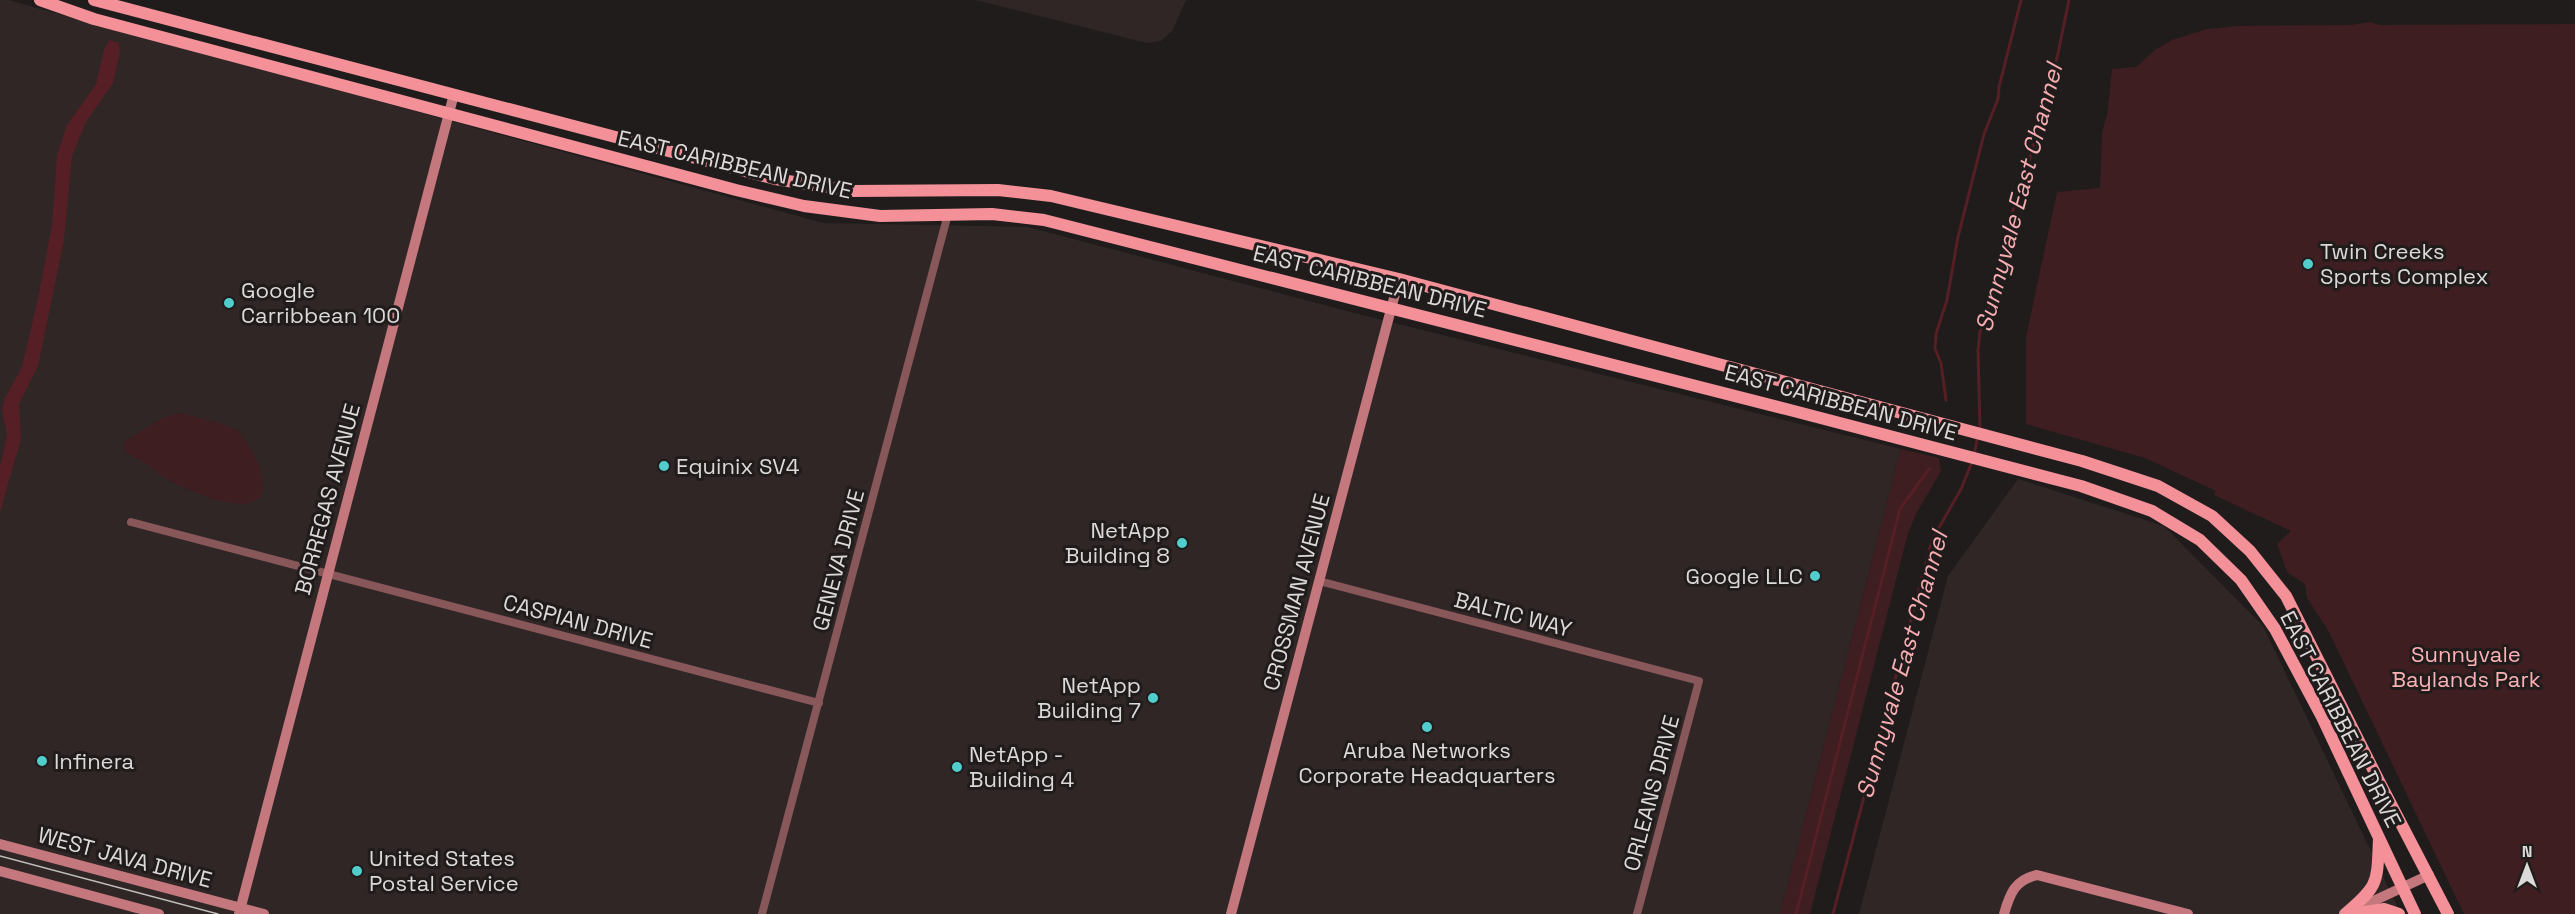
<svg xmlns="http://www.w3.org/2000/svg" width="2575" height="914" font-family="'Space Grotesk',sans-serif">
<rect width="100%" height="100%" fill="#201c1c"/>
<path fill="#302626" d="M0,0H8L823,223L1028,227L1366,316L1901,449L1780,914H0Z
M976,0H1186L1172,31L1161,41L1147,43Z
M2018,479L2164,526L2263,626L2401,914H1859L1948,576Z"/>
<path fill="#3e1e21" d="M2371,22L2379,25L2575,24V914H2464L2329,632L2307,598L2305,584L2287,572L2277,544L2291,531L2214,495L2216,491L2145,458L2026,424V337L2057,192L2100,188L2102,132L2107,115L2112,69L2136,67L2155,50L2172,40L2207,29L2238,26L2350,25Z
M177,413C185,413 233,426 238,431C250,442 271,483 260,497C243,517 183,488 165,478C158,473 151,467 143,462C137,458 129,455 124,450V442L160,419Z
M1901,449L1939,458L1941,471L1916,514L1908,533L1810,914H1780Z"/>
<path fill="#551f25" d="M109,40L119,43L120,51L113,83L86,122L72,156L64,240L38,366L19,404L21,439L0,512V467L7,435L2,409L4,400L22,367L38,298L52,225L57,155L67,125L96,84L104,50Z"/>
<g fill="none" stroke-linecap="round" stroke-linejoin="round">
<path stroke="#551f25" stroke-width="3" d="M1946,400L1941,363L1935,349L1936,334L1947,300L1958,237L1984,134L1998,99L1999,87L2021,0
M1980,429L1978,350L1980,332L1999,277L2009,238L2010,219L2026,172L2057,58L2069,0
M1974,455L1978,435
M1796,914L1900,509L1929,469
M1833,914L1932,540L1961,489L1972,462"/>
<path stroke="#87575a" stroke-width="8" d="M131,522L819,703
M1319,581L1699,681L1637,914
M762,914L948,214"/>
<path stroke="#c4787d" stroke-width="10" d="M0,844L264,914
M0,871L159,914
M2350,912L2429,875
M239,914L454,94
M1231,914L1399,279
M2004,914C2010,893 2015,880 2037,875L2188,914"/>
<path stroke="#f39098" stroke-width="12" d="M40,0L94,19L736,190L804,206L880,216L992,214L1044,220L1790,410L2081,486L2152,511L2200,540L2241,580L2275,629L2322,717L2415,914
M94,0L775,179L852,191L998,190L1051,196L1399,279L2082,461L2158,486L2212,516L2250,551L2286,596L2381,785L2448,914
M2345,914C2380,885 2377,882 2379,838
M2352,914L2384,909L2399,914"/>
<path stroke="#c0bcbc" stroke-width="1.5" d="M0,856L218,914"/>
</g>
<g fill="#52cdcd" stroke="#201c1c" stroke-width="2">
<circle cx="2308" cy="264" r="6"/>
<circle cx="229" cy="303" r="6"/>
<circle cx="664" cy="466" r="6"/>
<circle cx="1182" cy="543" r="6"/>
<circle cx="1815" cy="576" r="6"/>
<circle cx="1153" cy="698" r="6"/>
<circle cx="1427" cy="727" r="6"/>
<circle cx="42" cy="761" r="6"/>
<circle cx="957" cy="767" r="6"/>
<circle cx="357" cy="871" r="6"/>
</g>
<g text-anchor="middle" stroke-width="6" stroke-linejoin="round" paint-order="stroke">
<g font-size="22" fill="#dcd9d9" stroke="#201c1c">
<text transform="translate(735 164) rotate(13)" y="8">EAST CARIBBEAN DRIVE</text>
<text transform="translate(1370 281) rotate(14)" y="8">EAST CARIBBEAN DRIVE</text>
<text transform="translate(1841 402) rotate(15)" y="8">EAST CARIBBEAN DRIVE</text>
<text transform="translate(327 499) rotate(-75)" y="8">BORREGAS AVENUE</text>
<text transform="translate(838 560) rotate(-75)" y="8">GENEVA DRIVE</text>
<text transform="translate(1296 592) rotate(-75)" y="8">CROSSMAN AVENUE</text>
<text transform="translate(1513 614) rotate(15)" y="8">BALTIC WAY</text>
<text transform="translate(578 621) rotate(15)" y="8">CASPIAN DRIVE</text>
<text transform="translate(2341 719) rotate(63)" y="8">EAST CARIBBEAN DRIVE</text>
<text transform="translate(1651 793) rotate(-75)" y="8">ORLEANS DRIVE</text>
<text transform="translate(125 857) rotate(15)" y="8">WEST JAVA DRIVE</text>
</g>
<g font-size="22" fill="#dcd9d9" stroke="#201c1c" text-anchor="start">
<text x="2320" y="259">Twin Creeks<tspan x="2320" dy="25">Sports Complex</tspan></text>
<text x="241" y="298">Google<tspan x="241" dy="25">Carribbean 100</tspan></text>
<text x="676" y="474">Equinix SV4</text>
<text x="1170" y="538" text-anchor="end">NetApp<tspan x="1170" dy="25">Building 8</tspan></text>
<text x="1803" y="584" text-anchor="end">Google LLC</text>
<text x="1141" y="693" text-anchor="end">NetApp<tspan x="1141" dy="25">Building 7</tspan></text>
<text x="1427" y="758" text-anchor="middle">Aruba Networks<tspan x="1427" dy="25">Corporate Headquarters</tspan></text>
<text x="969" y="762">NetApp -<tspan x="969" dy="25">Building 4</tspan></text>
<text x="54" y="769">Infinera</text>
<text x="369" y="866">United States<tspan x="369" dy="25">Postal Service</tspan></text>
</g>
<g font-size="22" fill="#fdb1b5" stroke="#201c1c">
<text x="2466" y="662">Sunnyvale<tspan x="2466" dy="25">Baylands Park</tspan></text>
</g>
<g font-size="24" font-style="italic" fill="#f7acb1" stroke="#201c1c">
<text transform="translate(2019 198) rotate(-75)" y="8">Sunnyvale East Channel</text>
<text transform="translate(1902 665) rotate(-74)" y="8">Sunnyvale East Channel</text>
</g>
</g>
<g transform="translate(2527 866)" stroke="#201c1c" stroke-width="4.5" paint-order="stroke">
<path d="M0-4.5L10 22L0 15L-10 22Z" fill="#dcd9d9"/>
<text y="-9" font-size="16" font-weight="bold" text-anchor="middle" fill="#dcd9d9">N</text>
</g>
</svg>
